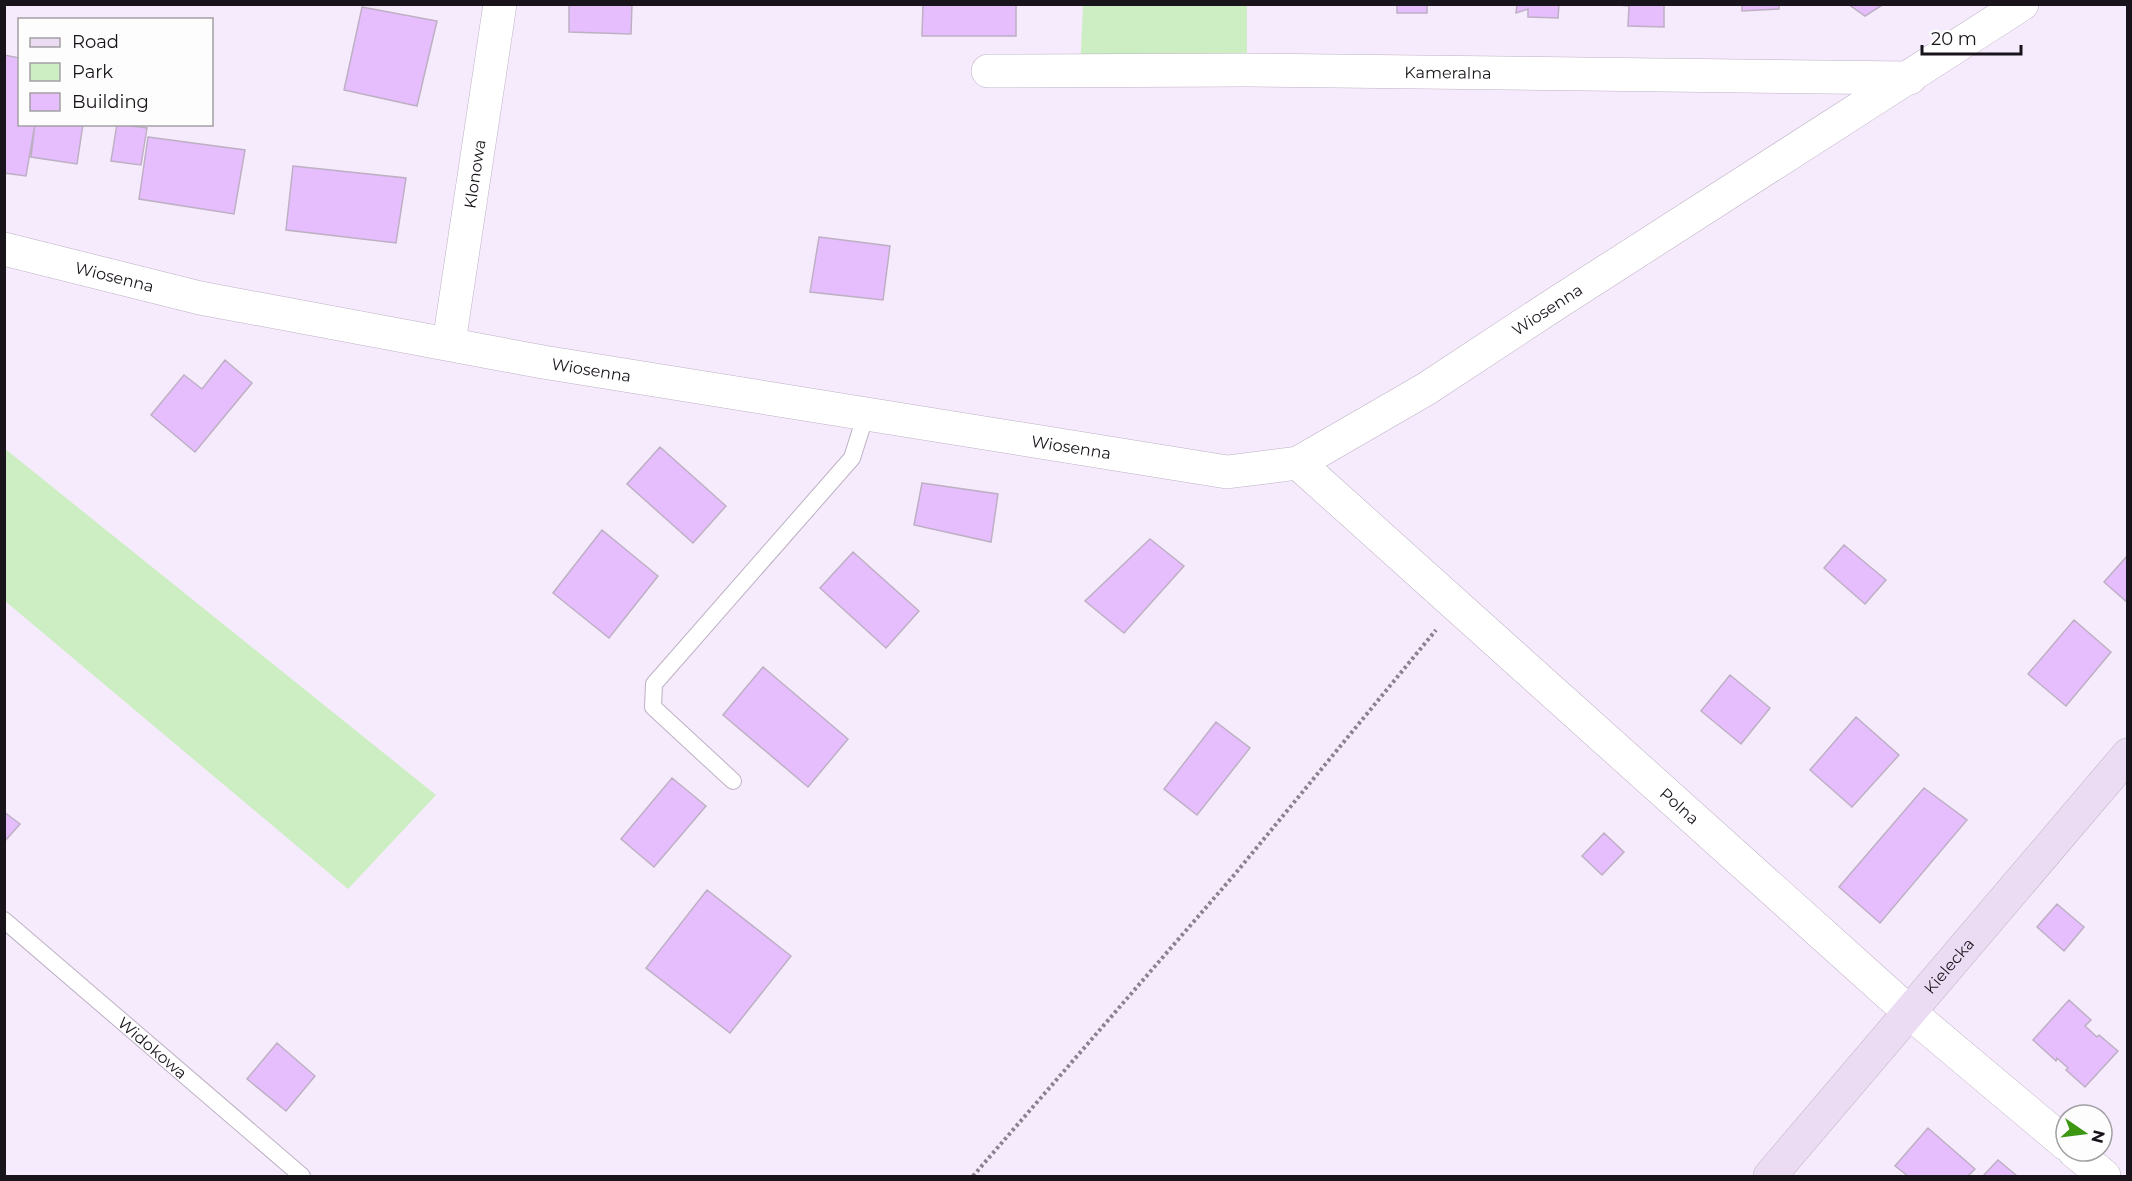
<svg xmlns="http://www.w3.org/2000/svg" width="2132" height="1181" font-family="Montserrat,sans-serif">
<rect width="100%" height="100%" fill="#f6ebfc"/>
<path fill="#cceec2" d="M1083,5H1247V57L1080,71Z
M4,448L436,795L348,889L5,601Z"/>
<path fill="#e6bdfd" stroke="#bdb0c4" stroke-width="1.5" d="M569,4H632L631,34L569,32Z
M923,4H1016V36H922Z
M1397,4H1427V13H1397Z
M1517,4H1559L1558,18L1528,17V9L1516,13Z
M1607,4H1664V27L1628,26L1629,6Z
M1742,4H1779V9L1742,11Z
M1848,4H1884L1865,16Z
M362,7L437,21L417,106L344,90Z
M4,55L20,58V124H35L26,176L4,173Z
M35,124H83L77,164L31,157Z
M117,124L147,128L141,165L111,161Z
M148,137L245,150L234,214L139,199Z
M293,166L406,178L396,243L286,230Z
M819,237L890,246L883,300L810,292Z
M225,360L252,383L195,452L151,415L184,375L202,389Z
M660,447L726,506L693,543L627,484Z
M922,483L998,494L991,542L914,525Z
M602,530L658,576L609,638L553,593Z
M1150,539L1184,566L1124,633L1085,601Z
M1844,545L1886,580L1865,604L1824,568Z
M853,552L919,611L886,648L820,588Z
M2128,555V603L2104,582Z
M2074,620L2111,652L2066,706L2028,674Z
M763,667L848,739L808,787L723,715Z
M1730,675L1770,708L1741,744L1701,711Z
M1856,717L1899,755L1852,807L1810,770Z
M1216,722L1250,748L1197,815L1164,789Z
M672,778L706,806L654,867L621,839Z
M1924,788L1967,820L1880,923L1839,887Z
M4,812L20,824L4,842Z
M1604,833L1624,852L1602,875L1582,856Z
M707,890L791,956L730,1033L646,968Z
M2057,904L2084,927L2064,951L2037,927Z
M2069,1000L2091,1020L2085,1026L2097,1037L2099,1035L2118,1051L2085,1087L2066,1070L2068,1068L2057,1058L2056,1061L2033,1040Z
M277,1043L315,1076L286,1111L247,1079Z
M1928,1128L1975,1169L1968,1176H1908L1895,1166Z
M1998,1160L2017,1176H1983Z"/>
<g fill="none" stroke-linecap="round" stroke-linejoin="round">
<g stroke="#bdb1c5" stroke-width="18">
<g id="lane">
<path d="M733,781L653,707L654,684L852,458L866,414"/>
<path id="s1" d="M4,920L302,1176"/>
</g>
</g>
<g stroke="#bdb1c5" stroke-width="34">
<g id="street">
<path id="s2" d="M988,71L1247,70L1910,78"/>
<path id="s3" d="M4,249L200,298L543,362L1227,472L1298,463L1426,389L1552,306L2022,4"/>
<path id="s4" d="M449,343L500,4"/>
<path id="s5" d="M1298,463L1909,1012L2066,1144"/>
<path d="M2074,1151L2104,1176"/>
</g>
</g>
<g stroke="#bdb1c5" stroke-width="34">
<g id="secondary">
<path id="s6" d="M1770,1176L2128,755"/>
</g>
</g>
<path stroke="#8a828e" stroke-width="4" stroke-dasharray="3 3" stroke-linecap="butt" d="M973,1176L1235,874L1436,630"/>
<use href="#lane" stroke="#fff" stroke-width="16"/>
<use href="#street" stroke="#fff" stroke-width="33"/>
<use href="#secondary" stroke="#ecdcf3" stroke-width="33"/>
</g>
<g text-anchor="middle" stroke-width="6" stroke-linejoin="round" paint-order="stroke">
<g font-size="16" fill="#19141b" stroke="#fdfdfd">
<text dy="6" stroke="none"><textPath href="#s2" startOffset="460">Kameralna</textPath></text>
<text dy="6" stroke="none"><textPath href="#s4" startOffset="171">Klonowa</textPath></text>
<text dy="6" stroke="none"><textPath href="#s3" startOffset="114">Wiosenna</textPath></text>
<text dy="6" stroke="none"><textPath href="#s3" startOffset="1608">Wiosenna</textPath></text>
<text dy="6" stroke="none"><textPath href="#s3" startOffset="600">Wiosenna</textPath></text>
<text dy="6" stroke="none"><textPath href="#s3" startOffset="1086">Wiosenna</textPath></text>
<text dy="6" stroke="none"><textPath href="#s5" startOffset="513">Polna</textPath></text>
<text dy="6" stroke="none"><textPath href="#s6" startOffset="276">Kielecka</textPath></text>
<text dy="6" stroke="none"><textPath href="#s1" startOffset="196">Widokowa</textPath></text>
</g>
</g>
<rect width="2132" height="1181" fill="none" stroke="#19141b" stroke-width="12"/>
<rect x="18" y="18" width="195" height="108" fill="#fdfdfd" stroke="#a2a0a3" stroke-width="1.5"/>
<rect x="30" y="38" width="30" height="9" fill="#ecdcf3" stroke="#a2a0a3" stroke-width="1.5"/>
<text x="72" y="48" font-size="18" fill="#19141b">Road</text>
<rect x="30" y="63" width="30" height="18" fill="#cceec2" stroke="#a2a0a3" stroke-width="1.5"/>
<text x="72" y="78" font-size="18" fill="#19141b">Park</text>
<rect x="30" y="93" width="30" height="18" fill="#e6bdfd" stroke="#a2a0a3" stroke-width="1.5"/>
<text x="72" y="108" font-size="18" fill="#19141b">Building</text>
<g transform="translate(2084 1133) rotate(104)"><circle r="28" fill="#fdfdfd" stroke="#a2a0a3" stroke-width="1.5"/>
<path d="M0-4.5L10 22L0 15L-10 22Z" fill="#3d9713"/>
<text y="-9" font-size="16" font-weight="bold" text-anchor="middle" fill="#19141b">N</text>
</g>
<path d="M1922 45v9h99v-9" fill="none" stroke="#19141b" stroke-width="3"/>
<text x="1931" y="45" font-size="18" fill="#19141b" stroke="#fdfdfd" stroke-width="4.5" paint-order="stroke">20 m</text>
</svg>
